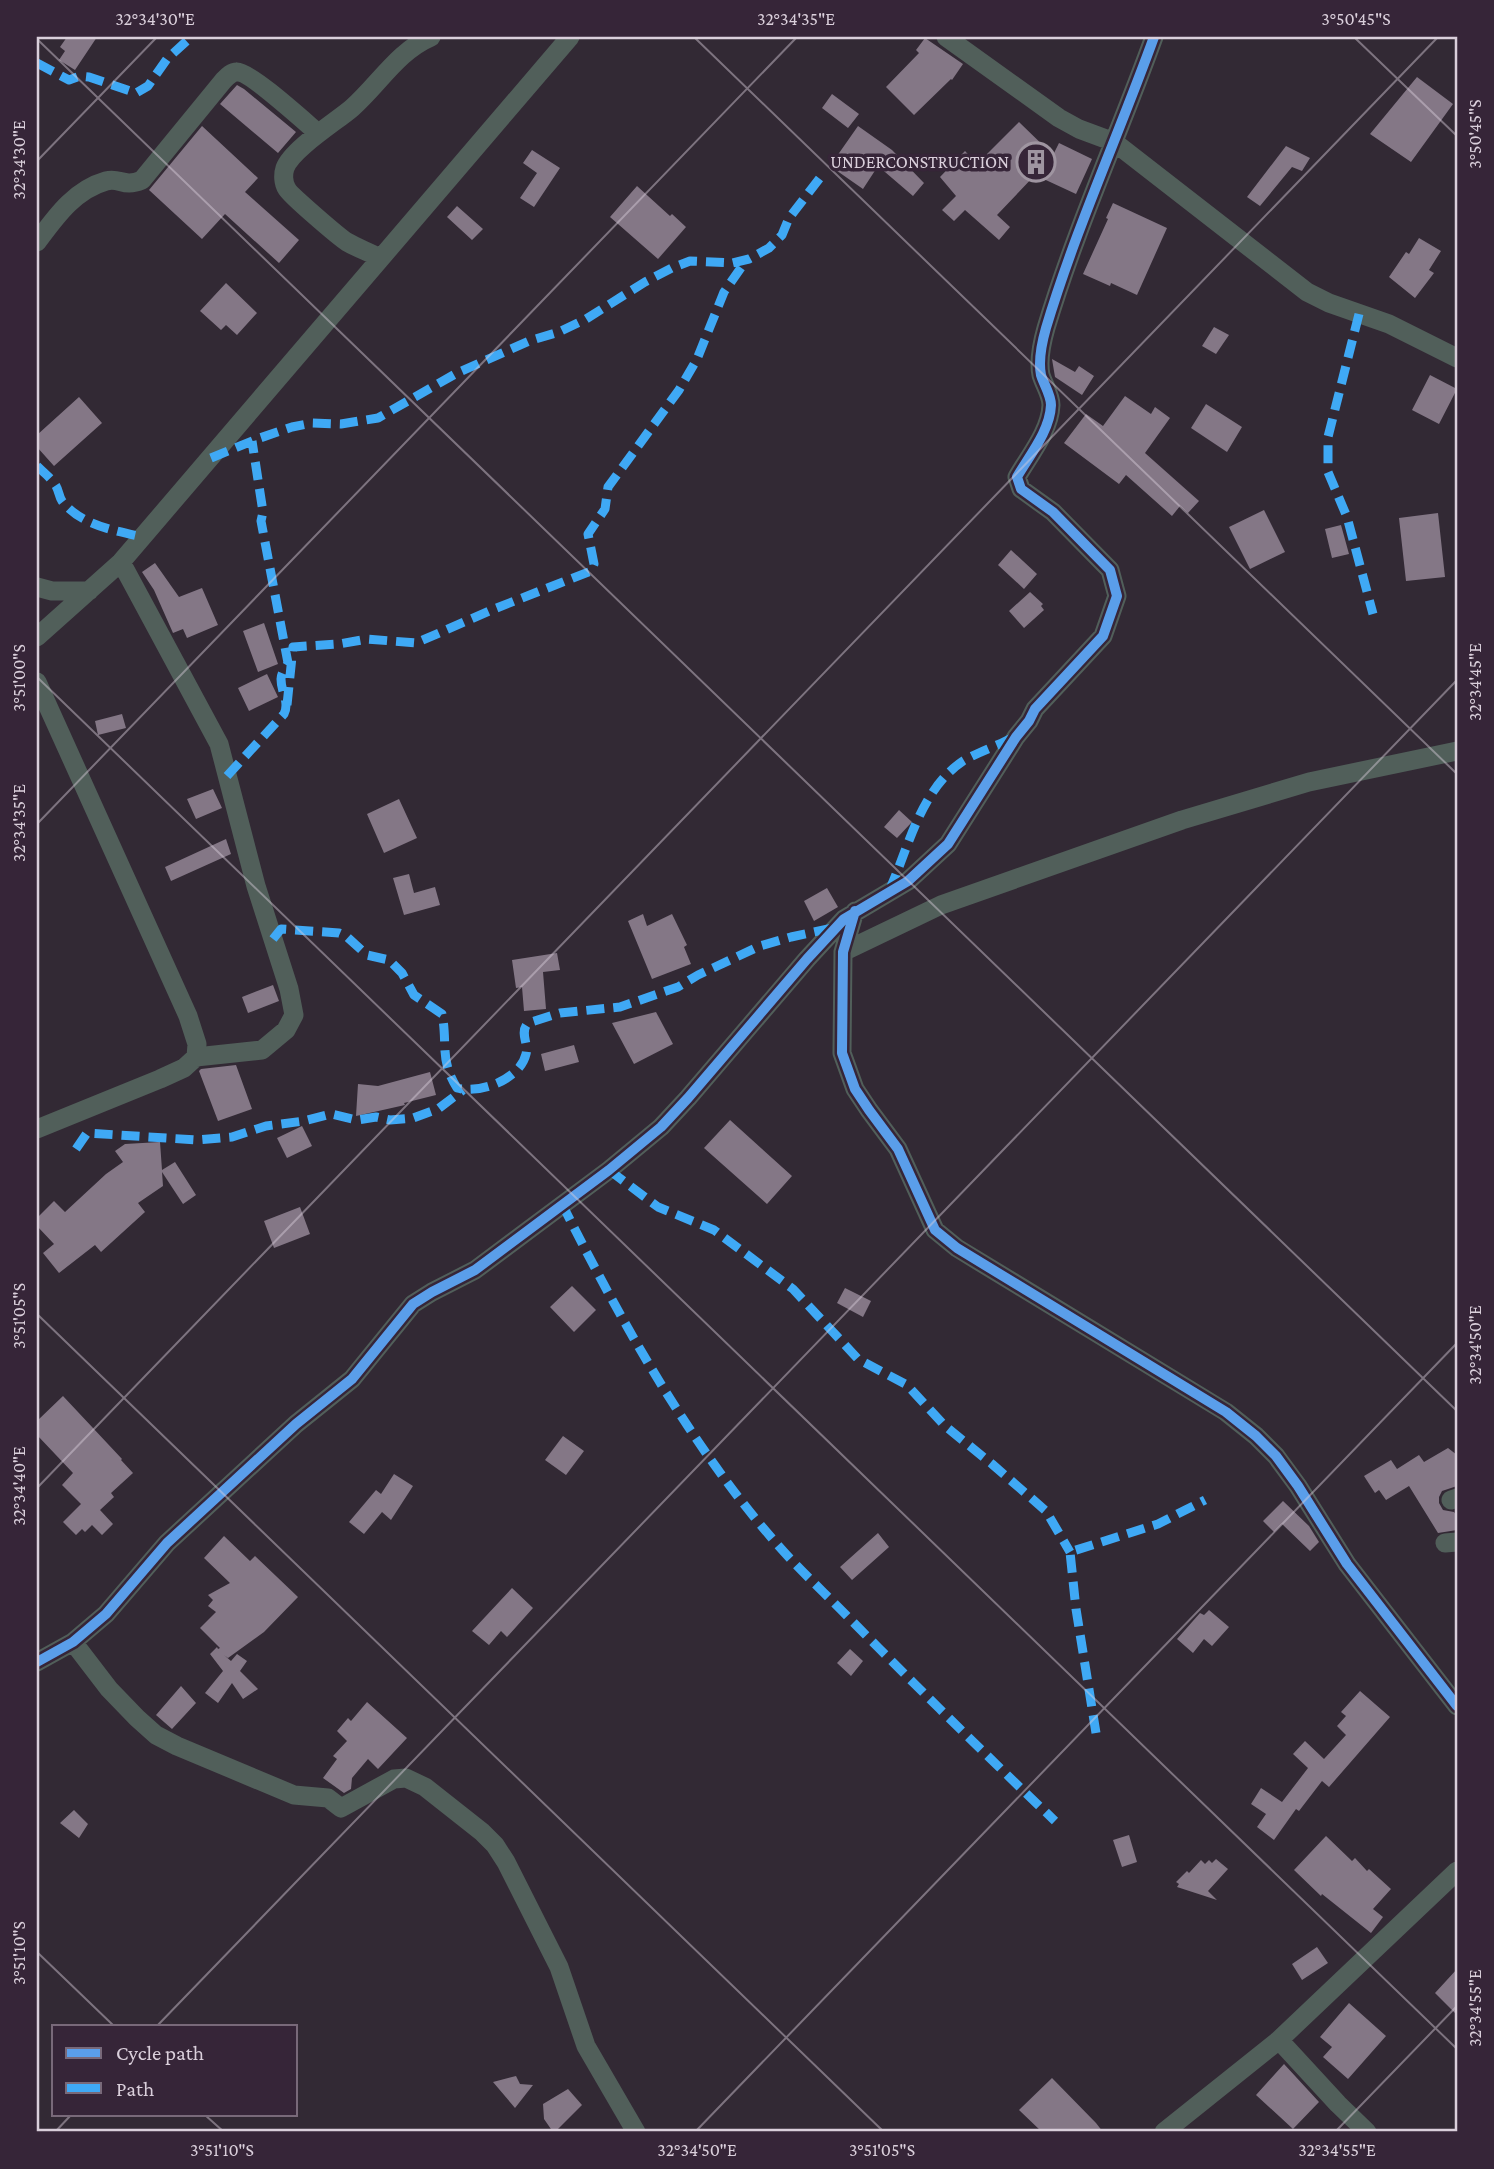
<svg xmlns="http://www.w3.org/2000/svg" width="1494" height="2169" font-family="'Crimson Pro',serif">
<rect width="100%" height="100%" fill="#322934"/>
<path fill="#847786" d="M67,37H97L75,70L59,60L65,51L60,47Z
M925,38L963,64L952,80L951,79L914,115L886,87L919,53L916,50Z
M1417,77L1453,104L1411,162L1370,134Z
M237,85L244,89L296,132L278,153L220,104Z
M832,94L859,114L848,128L822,108Z
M1019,122L1053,155L1059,143L1092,159L1076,194L1035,175L997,215L1010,227L999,240L965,210L954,221L942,210L956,196L940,177L965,151L977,164Z
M202,126L258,178L245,192L299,240L279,263L225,214L202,239L149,190Z
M858,126L892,150L924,183L913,196L878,166L863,189L830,166Z
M1286,146L1310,158L1302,171L1292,167L1260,206L1247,197Z
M532,150L560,168L534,207L520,198L537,173L523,163Z
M637,186L670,216L672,214L686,227L658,259L610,217Z
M1113,203L1167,228L1137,295L1111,283L1110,286L1083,274L1108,219L1106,218Z
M457,206L483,229L472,240L447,217Z
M1419,238L1441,251L1429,270L1434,273L1415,298L1389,277L1406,252L1409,254Z
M226,283L257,313L237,335L226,325L221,330L200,311Z
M1214,327L1229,335L1216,354L1202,346Z
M1052,359L1075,372L1079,366L1094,376L1082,395L1055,377Z
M1430,375L1457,389L1439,424L1412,410Z
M1125,396L1151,414L1155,407L1170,418L1145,453L1199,501L1188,513L1180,506L1172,516L1126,475L1119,484L1064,443L1086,414L1103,426Z
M79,397L102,423L54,466L37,447V435Z
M1206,404L1242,427L1227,452L1191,428Z
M1264,510L1285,552L1250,569L1229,527Z
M1438,513L1445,577L1406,581L1399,518Z
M1341,525L1349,554L1332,558L1325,529Z
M1011,550L1037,574L1024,589L998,565Z
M155,563L179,597L202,588L218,625L187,638L183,629L173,633L154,590L142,572Z
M1030,592L1043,604L1041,606L1044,610L1024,628L1009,611Z
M264,623L278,664L258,672L243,631Z
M267,674L278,697L249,711L238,688Z
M122,714L126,728L98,735L95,721Z
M213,789L222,808L196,819L187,799Z
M399,799L417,838L384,853L367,814Z
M899,810L912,822L897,838L884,827Z
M226,839L231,854L171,881L165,867Z
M409,874L414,893L435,887L440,905L404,915L393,878Z
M827,888L838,907L814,921L804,901Z
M643,914L647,926L672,914L687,945L684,947L691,964L652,979L628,921Z
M557,953L560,970L543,972L546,1009L524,1011L522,987L516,988L512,960Z
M273,985L279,1001L248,1013L242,997Z
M656,1012L673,1044L634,1064L612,1023Z
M574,1045L579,1062L545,1071L541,1054Z
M236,1065L252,1109L218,1121L199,1071L201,1069Z
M430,1072L436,1095L404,1103L405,1105L356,1116L358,1084L378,1086Z
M730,1120L792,1176L767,1204L704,1148Z
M302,1126L312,1146L287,1158L277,1138Z
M160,1142L162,1170L175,1162L196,1195L183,1204L162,1172L163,1186L138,1203L145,1212L101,1252L95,1245L59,1273L43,1253L54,1244L37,1226V1218L54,1201L65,1212L106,1174L123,1162L115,1151L125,1144Z
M300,1207L310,1234L274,1248L264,1221Z
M572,1286L596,1310L574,1332L550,1307Z
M845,1288L871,1301L863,1317L837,1303Z
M63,1396L122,1459L121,1460L133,1473L111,1493L114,1497L100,1510L113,1524L102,1535L92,1525L85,1532L82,1529L76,1535L63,1522L81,1504L62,1485L73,1473L37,1435V1421Z
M563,1436L584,1451L566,1475L545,1460Z
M1448,1448L1457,1455V1486L1442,1491L1439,1497V1503L1443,1510L1454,1512L1457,1516V1530L1438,1533L1409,1486L1386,1500L1379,1490L1375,1493L1364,1476L1391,1460L1397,1469L1419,1455L1424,1462Z
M394,1474L413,1486L391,1520L382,1512L364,1534L349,1522L376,1490L381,1494Z
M1283,1501L1309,1526L1319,1542L1310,1551L1282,1524L1274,1532L1263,1521Z
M878,1533L889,1547L852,1580L840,1567Z
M224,1536L250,1561L255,1556L298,1597L264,1632L228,1658L224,1655L231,1661L237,1654L247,1661L240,1671L258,1689L243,1699L232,1683L218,1703L205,1693L223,1671L210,1654L217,1647L218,1649L220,1648L200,1628L216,1612L208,1606L213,1600L208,1595L230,1583L204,1558Z
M512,1588L533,1608L507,1637L501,1631L489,1645L472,1631Z
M1209,1610L1229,1627L1212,1646L1204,1639L1193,1653L1177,1639L1200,1613L1204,1615Z
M850,1649L863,1661L851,1676L837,1663Z
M181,1686L196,1703L172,1729L156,1715Z
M1360,1691L1390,1717L1329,1787L1322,1781L1299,1811L1296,1809L1274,1840L1257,1827L1266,1814L1251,1804L1261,1788L1282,1802L1308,1768L1293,1754L1305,1741L1324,1759L1346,1735L1337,1726L1346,1716L1341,1712Z
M367,1702L407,1738L378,1769L368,1759L352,1778L351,1789L344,1793L323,1778L337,1759L333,1756L347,1741L337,1731L348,1718L351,1721Z
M74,1810L88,1824L79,1838L60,1823Z
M1129,1835L1137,1862L1122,1867L1113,1840Z
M1326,1836L1352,1861L1355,1858L1367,1871L1369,1869L1391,1889L1373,1909L1383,1917L1371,1933L1322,1894L1321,1896L1294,1870Z
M1216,1859L1228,1869L1208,1891L1217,1900L1177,1887L1179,1884L1176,1882L1187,1871L1189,1873L1201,1860L1205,1864L1209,1860L1212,1863Z
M1317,1947L1328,1963L1302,1980L1292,1964Z
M1457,1969V2015L1435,1993Z
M1349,2003L1386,2036L1348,2079L1323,2057L1332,2047L1320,2037Z
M1284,2064L1319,2102L1293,2129L1256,2095Z
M516,2076L520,2084L533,2085L515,2108L493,2082Z
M1052,2078L1096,2123L1103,2132H1042L1019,2110Z
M568,2089L582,2105L555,2132H553L544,2119L543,2104Z"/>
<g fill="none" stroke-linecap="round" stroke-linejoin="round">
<path stroke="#515f5a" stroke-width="19" d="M946,37L1059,118L1079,129L1114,142L1307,292L1329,303L1389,324L1457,358
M37,242C55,218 74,190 106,181C120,177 123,188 142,180L223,81C227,77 231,72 237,72C249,71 305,122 318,133
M380,258C369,252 357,248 347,242C339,237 290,195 287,189C283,183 283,174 285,168C292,149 337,121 352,108C379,84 398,51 431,37
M121,562L219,744L256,886L289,989L294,1015L286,1030L262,1050L196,1057
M37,587L52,591H89
M37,637L121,562L570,37
M37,682L188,1016L197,1044L196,1057L184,1068L160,1079L37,1129
M855,911L843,952L842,1053L855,1089L869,1110L898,1149L935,1230L957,1248L1226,1412L1256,1436L1276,1456L1298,1486L1347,1564L1457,1706
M843,952L941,905L1182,820L1309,782L1457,751
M1451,1500L1457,1498
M1445,1543L1457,1542
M73,1642L109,1689L137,1718L156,1735L177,1746L294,1795L328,1798L341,1808L394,1779L406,1778L425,1787L482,1832L495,1845L506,1862L559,1967L586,2046L636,2132
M37,1662L73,1642L106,1614L167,1543L296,1424L352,1379L413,1304L432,1292L475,1270L609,1170L661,1127L688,1098L807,959L844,919L908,881L948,844L1016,737L1029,721L1035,709L1103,636L1117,596L1110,570L1053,512L1021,489L1017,477C1029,456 1050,431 1051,405C1051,395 1044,385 1041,375C1038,360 1042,342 1046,328C1076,228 1119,134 1154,37
M1279,2040L1338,2104L1367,2132
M1164,2132L1279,2040L1457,1871"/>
<path stroke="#3fa9f5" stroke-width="9" stroke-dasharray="18 9" stroke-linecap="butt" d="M37,63L69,80L80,76L89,77L136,93L148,86L167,59L191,37
M1359,314L1328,437V472L1347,517L1373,614
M211,458L257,439L292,427L312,423L341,424L378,418L457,373L529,341L559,332L586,319L645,282L672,268L690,261L732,263L749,259L769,248L782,235L789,218L823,174
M37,466C43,472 51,478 56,486C59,491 59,497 62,501C80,525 116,531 143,537
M287,705L293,647L339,644L367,639L416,643L494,609L591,571L594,564L588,534L605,509L608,487L679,390L697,359L724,292L747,259
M227,776L284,714C290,702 281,693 281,679C281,674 285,668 288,663L261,521L263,512L252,441
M889,891C909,847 920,790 963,761C978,752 997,746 1012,738
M273,939L281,929L339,933L346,936L367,955L389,960L402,973L414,995L442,1014C448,1044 439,1059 457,1088C479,1094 520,1080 526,1054C529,1043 519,1033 528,1023L560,1013L620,1007L678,987L698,975L760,946L791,937L832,928
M76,1149L87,1133L197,1140L232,1137L266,1126L304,1121L331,1114L357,1120L376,1117L390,1120L413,1118L438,1109L463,1090
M609,1170L658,1207L714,1230L793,1289L858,1359L907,1385L945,1426L992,1464L1046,1511L1070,1552
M562,1204C620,1319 686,1438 770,1536C795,1566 824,1592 851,1620C918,1688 986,1755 1055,1821
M1096,1733L1076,1609L1070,1552L1158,1524L1205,1500"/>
<g stroke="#362538" stroke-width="15">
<path id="cycleway" d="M855,911L843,952L842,1053L855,1089L869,1110L898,1149L935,1230L957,1248L1226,1412L1256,1436L1276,1456L1298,1486L1347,1564L1457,1706
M37,1662L73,1642L106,1614L167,1543L296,1424L352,1379L413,1304L432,1292L475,1270L609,1170L661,1127L688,1098L807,959L844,919L908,881L948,844L1016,737L1029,721L1035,709L1103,636L1117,596L1110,570L1053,512L1021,489L1017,477C1029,456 1050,431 1051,405C1051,395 1044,385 1041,375C1038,360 1042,342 1046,328C1076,228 1119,134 1154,37"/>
</g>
<use href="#cycleway" stroke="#5a9eea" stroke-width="10"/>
</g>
<path fill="none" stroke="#dacfdb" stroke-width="2" stroke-opacity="0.45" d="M694,37L1457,774M1354,37L1457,136M37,39L1457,1411M37,161L157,37M37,677L1457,2049M37,824L797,37M37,1314L884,2132M37,1488L1438,37M37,1952L115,2027M156,2027L1457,680M205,2115L224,2132M55,2132L71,2115M695,2132L1457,1343M1335,2132L1457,2006"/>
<defs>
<g id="building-ring" transform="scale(2.0125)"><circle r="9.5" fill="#362538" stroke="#9f95a1" stroke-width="1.5"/><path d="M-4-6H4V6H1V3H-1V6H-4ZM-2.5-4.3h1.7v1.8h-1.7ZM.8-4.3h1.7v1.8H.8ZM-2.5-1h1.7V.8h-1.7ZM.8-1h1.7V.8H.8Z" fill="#9f95a1"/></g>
</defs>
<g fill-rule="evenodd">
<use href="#building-ring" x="1036" y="162"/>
</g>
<g text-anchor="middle" stroke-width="7" stroke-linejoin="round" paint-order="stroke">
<g font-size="18" fill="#dacfdb" stroke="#362538" text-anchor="end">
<text x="1009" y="168">UNDERCONSTRUCTION</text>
</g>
</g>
<rect width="1494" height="2169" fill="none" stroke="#362538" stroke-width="77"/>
<rect x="52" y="2025" width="245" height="91" fill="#362538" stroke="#786979" stroke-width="2"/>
<rect x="66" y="2048" width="35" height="10" fill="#5a9eea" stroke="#786979" stroke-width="2"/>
<text x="116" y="2060" font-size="21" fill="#dacfdb">Cycle path</text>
<rect x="66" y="2083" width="35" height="10" fill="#3fa9f5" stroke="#786979" stroke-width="2"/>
<text x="116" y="2096" font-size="21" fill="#dacfdb">Path</text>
<rect x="38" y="38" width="1418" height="2092" fill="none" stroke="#dacfdb" stroke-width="2.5"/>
<g font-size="18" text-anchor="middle" fill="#dacfdb">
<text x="155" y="25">32°34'30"E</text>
<text x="796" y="25">32°34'35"E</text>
<text x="1356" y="25">3°50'45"S</text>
<text transform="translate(1475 134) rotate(-90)" y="6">3°50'45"S</text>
<text transform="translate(19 160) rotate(-90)" y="6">32°34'30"E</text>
<text transform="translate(19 678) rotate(-90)" y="6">3°51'00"S</text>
<text transform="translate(1475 682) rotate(-90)" y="6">32°34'45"E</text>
<text transform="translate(19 823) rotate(-90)" y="6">32°34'35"E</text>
<text transform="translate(19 1316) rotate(-90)" y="6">3°51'05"S</text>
<text transform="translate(1475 1345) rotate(-90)" y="6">32°34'50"E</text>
<text transform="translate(19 1486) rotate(-90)" y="6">32°34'40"E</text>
<text transform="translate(19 1953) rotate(-90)" y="6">3°51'10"S</text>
<text transform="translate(1475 2008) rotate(-90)" y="6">32°34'55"E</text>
<text x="222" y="2156">3°51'10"S</text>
<text x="697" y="2156">32°34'50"E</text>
<text x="882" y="2156">3°51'05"S</text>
<text x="1337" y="2156">32°34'55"E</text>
</g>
</svg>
